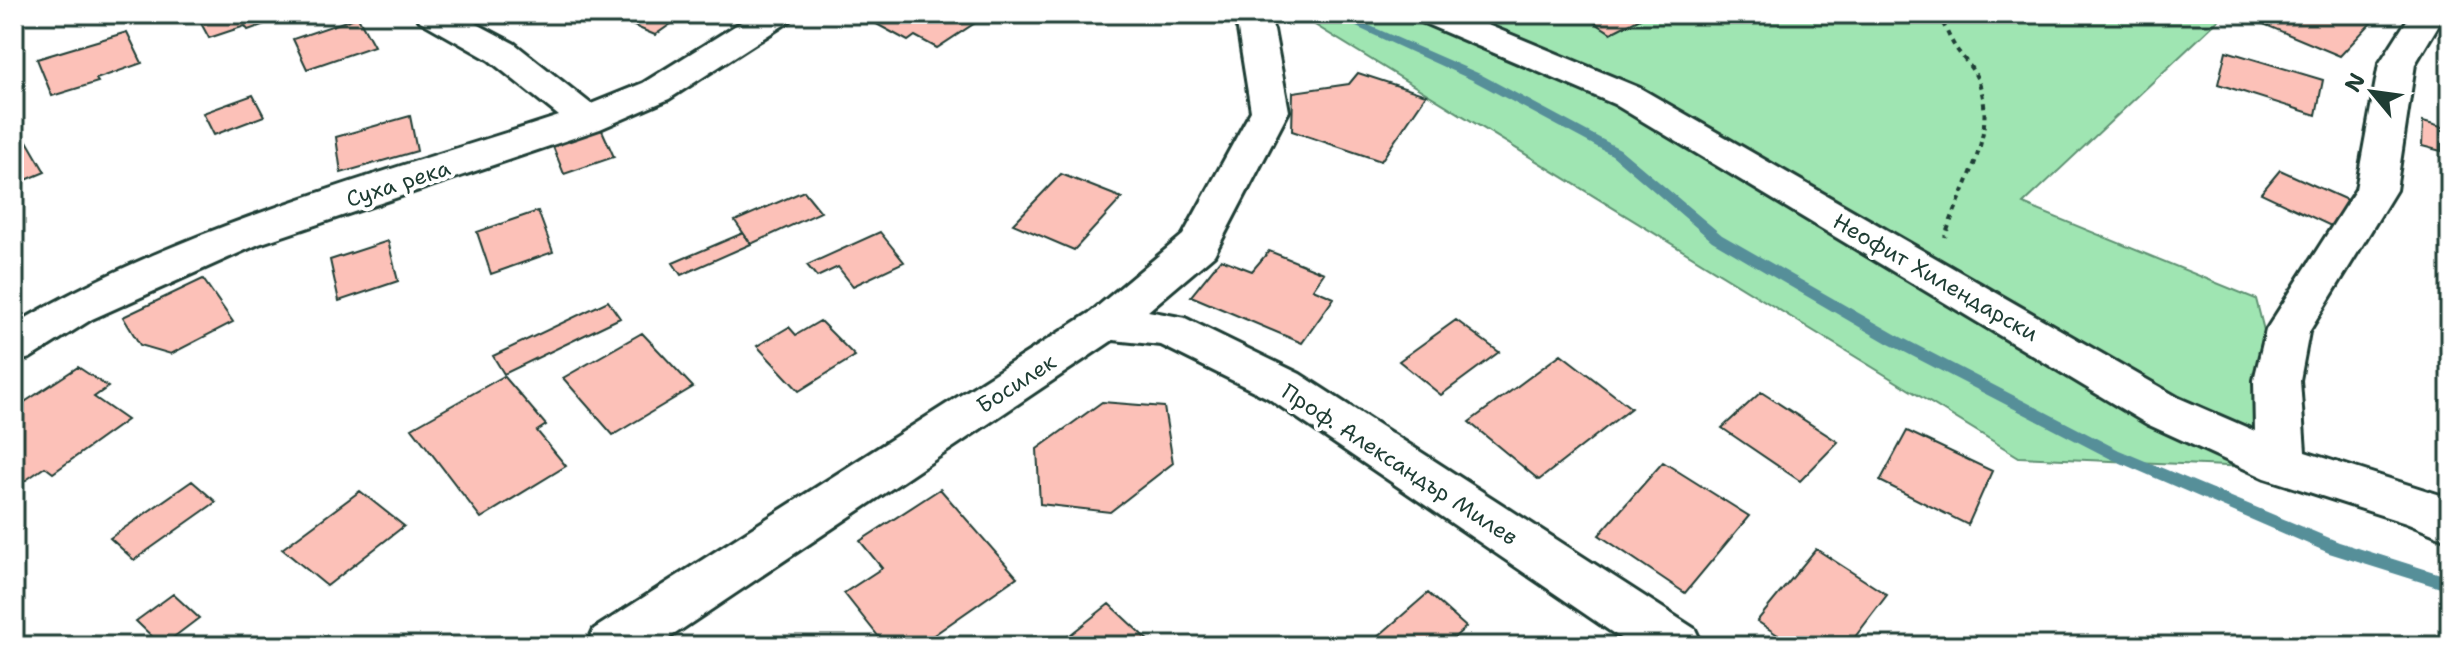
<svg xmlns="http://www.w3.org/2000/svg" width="2464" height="660" font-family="'Shantell Sans',sans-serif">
<rect width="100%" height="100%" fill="#fff"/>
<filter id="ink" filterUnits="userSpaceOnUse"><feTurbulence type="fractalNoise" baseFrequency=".0125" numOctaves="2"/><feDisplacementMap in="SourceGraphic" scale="16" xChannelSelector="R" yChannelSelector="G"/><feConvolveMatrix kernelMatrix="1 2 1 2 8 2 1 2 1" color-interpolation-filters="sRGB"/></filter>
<g filter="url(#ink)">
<path fill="#9fe5b2" stroke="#5f9173" stroke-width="2" d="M1297,14H2225L2023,204L2256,299L2299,469L2019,457Z"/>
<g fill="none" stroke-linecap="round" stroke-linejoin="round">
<path fill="#578f99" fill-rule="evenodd" d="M1328,14H1343L1480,74L1620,149L1722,235L1897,335L2119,450L2339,542L2450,577V591L2329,553L2109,458L1887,343L1712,241L1612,155L1472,80Z"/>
</g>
<path fill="#fcc1b8" stroke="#1f3d34" stroke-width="2" d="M196,14H293L248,30L245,26L209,38Z
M617,14H685L655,35L613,17Z
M858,14H985L987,15L937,48L915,36L908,41Z
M1603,14H1648L1611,33L1591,20Z
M2270,14H2349L2371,23L2340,56L2261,23Z
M358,17L374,46L307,69L293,39Z
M127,32L142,63L96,79L98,82L52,96L37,59Z
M2226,51L2323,80L2316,115L2218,84Z
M1358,73L1426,95L1381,161L1292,131L1293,92L1349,84Z
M253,95L264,116L214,135L203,113Z
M410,116L417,151L341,173L336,137Z
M2423,122L2441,127V151L2422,146Z
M601,128L614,157L564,174L552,144Z
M27,141L45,172L14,185V146Z
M2280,170L2349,201L2331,226L2261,193Z
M1061,174L1122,198L1074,250L1013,224Z
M804,191L821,212L751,244L735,221Z
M538,211L553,252L491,274L477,232Z
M880,232L904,262L853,286L838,267L817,277L807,265Z
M743,233L751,244L681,275L673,263Z
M388,241L398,281L339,301L330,260Z
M1269,251L1324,273L1313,289L1334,298L1302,343L1191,296L1221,259L1252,271Z
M203,279L233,322L171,354L140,345L123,317Z
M608,301L620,318L504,374L493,356Z
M1456,320L1499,352L1441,395L1399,361Z
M820,321L855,356L799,391L757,346L789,327L796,335Z
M642,333L693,387L613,435L563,378Z
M1561,354L1631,408L1539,480L1469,422Z
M78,367L108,387L94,397L127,420L53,473L45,467L16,487L14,409Z
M504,376L546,425L537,431L566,466L481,518L412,428Z
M1761,392L1838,442L1800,481L1722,428Z
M1102,402L1164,407L1173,463L1110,512L1040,504L1037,449Z
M1907,431L1992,471L1968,525L1880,481Z
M1663,462L1749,516L1685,593L1599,535Z
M192,481L216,502L134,560L110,538Z
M940,489L1017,577L918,646H886L844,593L882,568L860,541Z
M360,491L404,526L327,586L282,549Z
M1816,549L1887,595L1848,646H1794L1757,621Z
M1428,593L1466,627L1445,646H1367Z
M173,594L199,618L162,646L136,621Z
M1109,604L1153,645L1056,646Z"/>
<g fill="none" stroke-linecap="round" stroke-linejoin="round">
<g stroke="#1f3d34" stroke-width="6">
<path id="minor" d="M415,14H458L515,44L591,104L643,83L754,14H795L790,21L669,99L600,129L259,244L92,319L30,358L14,363V325C181,226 375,176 559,116L489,60L420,21Z
M1232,14H1266L1274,30L1289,111L1214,255L1148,311L1185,318L1300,374L1695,629L1703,646H1632L1268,398L1161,345L1113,340L657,646H586L594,629L1091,312L1183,235L1251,111L1238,30Z
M1414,14H1461L1640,88L2179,398L2255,431L2254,380L2266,330L2356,189L2379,64L2411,14H2445L2415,64L2396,190L2309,332L2300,380L2305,452L2450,498V541L2406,523L2265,478L2147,424L1614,104L1419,21Z"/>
</g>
<path stroke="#1f3d34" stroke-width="4" stroke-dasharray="5 5" stroke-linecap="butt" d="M1939,14C1944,25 1949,37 1955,47C1962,57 1972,67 1977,78C2001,133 1961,186 1945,237"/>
<use href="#minor" fill="#fff" fill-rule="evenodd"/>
</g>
</g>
<g text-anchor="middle" stroke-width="8" stroke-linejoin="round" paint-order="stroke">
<g font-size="22" fill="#1f3d34" stroke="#fff">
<text transform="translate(398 183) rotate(-18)" y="8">Суха река</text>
<text transform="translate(1936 277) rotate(30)" y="8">Неофит Хилендарски</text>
<text transform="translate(1016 383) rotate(-33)" y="8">Босилек</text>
<text transform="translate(1400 464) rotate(33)" y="8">Проф. Александър Милев</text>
</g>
</g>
<rect width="2464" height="660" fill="none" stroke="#fff" stroke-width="48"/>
<rect x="24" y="24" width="2416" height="612" fill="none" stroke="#1f3d34" stroke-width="3" filter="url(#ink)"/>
<g transform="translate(2372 92) rotate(299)" stroke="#ffffff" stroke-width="6" paint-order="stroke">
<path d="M0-6L14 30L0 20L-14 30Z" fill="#1f3d34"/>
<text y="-12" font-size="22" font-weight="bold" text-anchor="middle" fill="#1f3d34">N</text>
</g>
</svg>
